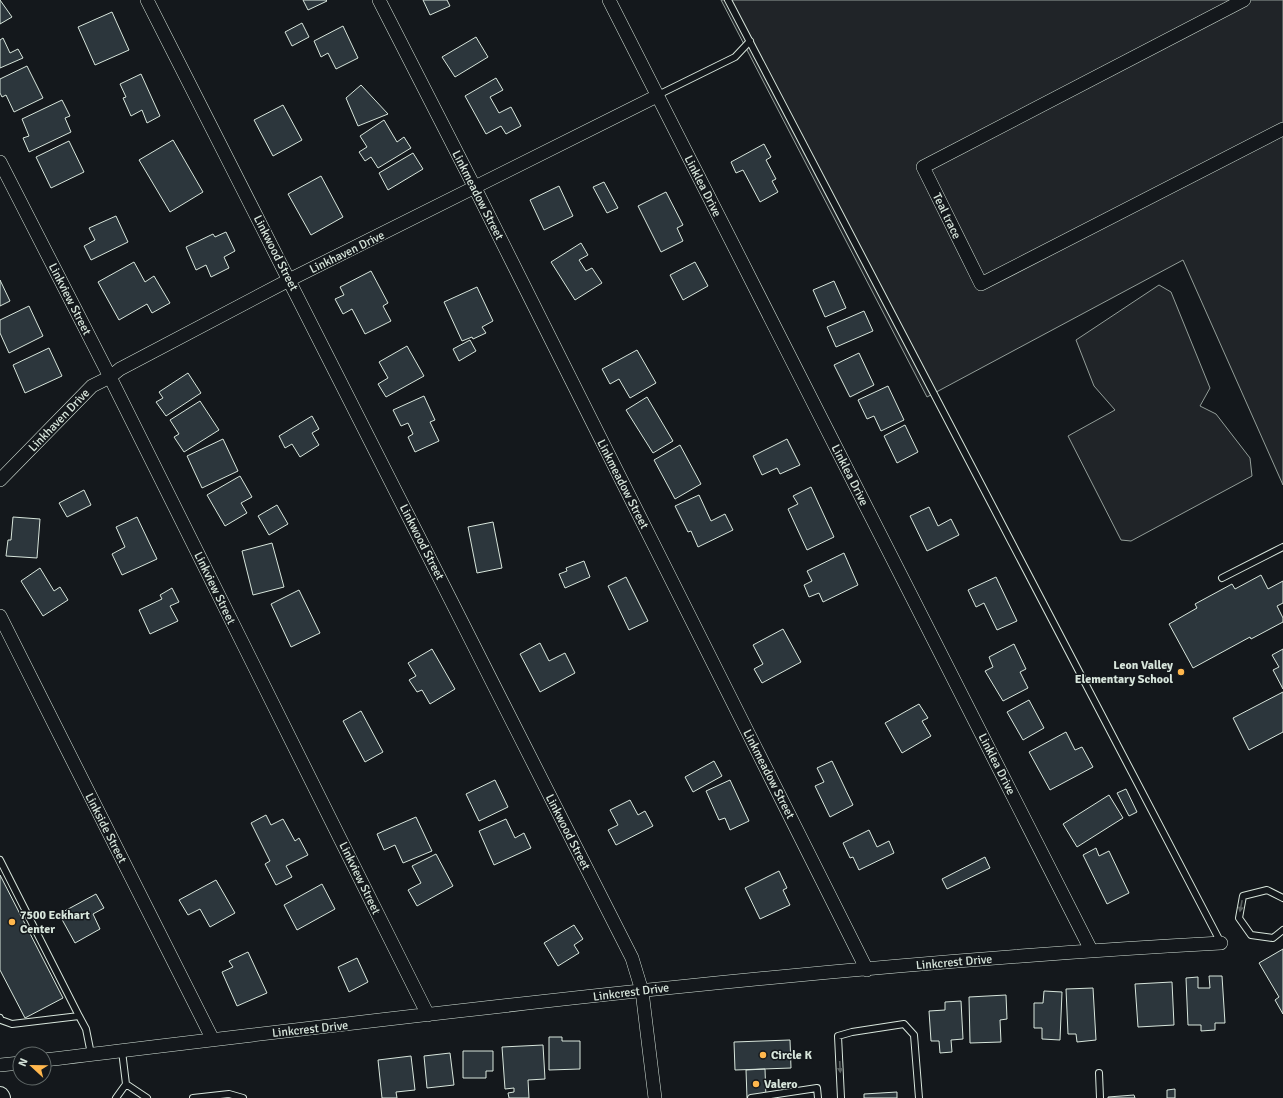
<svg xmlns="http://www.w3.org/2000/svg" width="1283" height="1098" font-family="Signika,sans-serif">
<rect width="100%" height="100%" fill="#14181c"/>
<path fill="#202428" stroke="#939e99" d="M721,0H1283V485L1183,260L927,397Z
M1159,285L1171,292L1210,388L1200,406L1216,414L1250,458L1252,476L1131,541L1121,540L1068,436L1115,410L1094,386L1076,340Z"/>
<path fill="#2c363c" stroke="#d8e6dc" d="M0,0L12,17L0,24Z
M303,0H326L327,1L308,10Z
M423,0H447L450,6L430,15Z
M112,12L129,50L95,65L78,27Z
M302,23L309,37L292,46L285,32Z
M343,26L358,58L336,69L328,53L321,57L314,41Z
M476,37L488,57L455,77L442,57Z
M3,38L10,53L18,49L23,58L0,68V40Z
M27,66L43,98L14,112L6,95L2,97L0,93V79Z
M141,74L160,116L147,123L142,110L131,116L123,98L126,97L120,84Z
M496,78L503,90L490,97L499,113L511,107L521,126L506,134L501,126L486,134L465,96Z
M361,85L388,114L358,126L346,98Z
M62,100L70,116L65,118L71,132L29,152L23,138L29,136L22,119Z
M283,105L302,140L273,156L254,120Z
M384,120L397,142L404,137L411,148L378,168L371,157L365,161L359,152L367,147L360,136Z
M173,140L203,192L170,212L139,160Z
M69,141L84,172L51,188L36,157Z
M764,144L771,157L766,160L776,179L772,181L778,192L760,202L743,170L736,173L731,162Z
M413,153L423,169L388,190L379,173Z
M321,176L343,217L311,235L288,194Z
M604,182L618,208L607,213L593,187Z
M559,186L573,216L544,230L530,200Z
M666,192L683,225L677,228L683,241L661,252L638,206Z
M116,216L128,242L91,260L84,246L95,240L89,228Z
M226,232L235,251L224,257L229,268L211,277L206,265L196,270L186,247L213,234L215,237Z
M581,243L588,255L579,260L586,271L592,268L602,283L575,300L551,262Z
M134,262L145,282L154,276L170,303L152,313L147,304L119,320L98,282Z
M695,262L708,286L683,300L670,275Z
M371,271L388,303L383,306L391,321L365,334L352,309L343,314L335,299L344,295L340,287Z
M0,280L10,301L0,306Z
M834,281L846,308L825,317L813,290Z
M477,287L493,321L482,327L486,333L473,339L472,337L462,341L444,302Z
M29,306L43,336L9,353L0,333V320Z
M864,311L873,331L836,347L827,327Z
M470,340L476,351L459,361L453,349Z
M407,346L424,376L386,397L378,384L388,378L379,362Z
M49,348L62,376L25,393L13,365Z
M637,350L656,383L630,398L619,379L610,384L602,369Z
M859,353L874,385L850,397L834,365Z
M188,373L201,393L166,416L156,402L163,398L159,392Z
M888,386L904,420L881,431L874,416L867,419L858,400Z
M424,396L435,420L430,422L439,441L415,452L408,437L413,434L408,423L401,426L393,410Z
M647,397L673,441L653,453L626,410Z
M200,401L219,430L184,452L174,437L179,434L170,420Z
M312,416L319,429L312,433L319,445L300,457L292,444L285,448L279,436Z
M905,425L918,452L897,463L884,436Z
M223,439L238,471L202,488L187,456Z
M787,439L800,465L780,474L777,468L762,475L753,456Z
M680,445L701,484L675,499L654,460Z
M240,476L252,497L241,503L247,513L225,526L207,495Z
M811,487L834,537L807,550L788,509L798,504L793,496Z
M84,490L91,505L67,517L59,503Z
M699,495L711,521L725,514L733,530L698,547L691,531L688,532L675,506Z
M277,505L288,524L269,535L258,516Z
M929,507L938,526L951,519L959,535L927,551L910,516Z
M13,517L40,519L37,558L6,556L8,540H11Z
M137,517L157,559L122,575L112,554L125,547L116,527Z
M493,522L502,568L477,573L468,527Z
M272,543L284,587L253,595L242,551Z
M844,553L858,585L823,602L819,593L809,597L804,585L812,581L807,571Z
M584,561L590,577L565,588L559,574L567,571L566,568Z
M40,568L54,591L60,587L68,600L43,616L21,581Z
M1261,575L1268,589L1283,581V603L1277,606L1283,618V622L1251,639L1250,637L1193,668L1169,624L1197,608L1195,604L1232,584L1235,589Z
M626,577L648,621L629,630L608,586Z
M996,577L1017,621L997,630L984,603L976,607L968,590Z
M172,588L179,602L170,606L178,621L150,634L139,610L162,599L160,595Z
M299,590L320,633L291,647L271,604Z
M783,629L801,662L762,683L754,669L763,664L753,645Z
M540,643L549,661L565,653L575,673L540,692L520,654Z
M1014,644L1026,669L1020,672L1028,688L1003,701L985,671L993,667L989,657Z
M432,649L455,689L430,704L422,690L417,692L409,680L416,676L408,663Z
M1283,649V689L1273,670L1279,667L1272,655Z
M1283,692V732L1249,750L1233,718Z
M1029,700L1044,728L1023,740L1007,712Z
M919,704L928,718L922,721L931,736L902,753L885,723Z
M361,711L383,752L365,762L343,721Z
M1066,732L1075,750L1082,747L1093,767L1050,790L1029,752Z
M714,761L722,776L693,792L685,777Z
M832,761L853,805L830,817L815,786L824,782L817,768Z
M495,780L508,807L479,821L466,794Z
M730,780L749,821L730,830L725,818L719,820L706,791Z
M1126,789L1137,812L1129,816L1117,793Z
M1109,795L1123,818L1077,847L1063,824Z
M630,800L638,815L645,811L653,826L616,845L608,830L618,825L610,810Z
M266,815L271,825L283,819L295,841L299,838L308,855L286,866L292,877L276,885L265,864L270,861L251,823Z
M416,817L432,851L403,863L395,845L384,850L377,834Z
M506,819L515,838L524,833L531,848L494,865L479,831Z
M869,830L877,847L889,841L894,853L859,870L853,857L850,858L843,843Z
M1096,848L1099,856L1109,851L1129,893L1107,904L1083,855Z
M436,854L453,886L417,906L408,890L421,883L412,866Z
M985,857L990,868L947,889L942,879Z
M779,871L787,888L783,890L790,905L760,919L745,888Z
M0,875L63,998L25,1018L0,970Z
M216,880L235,913L210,927L200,909L188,915L179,900Z
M322,884L335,909L297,930L284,905Z
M96,894L104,908L93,914L100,929L75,943L59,914Z
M574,925L583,939L574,945L579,953L558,966L544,943Z
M1283,949V1014L1275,1000L1279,997L1259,963Z
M248,952L267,993L237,1006L222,972L233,967L229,961Z
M357,958L368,982L349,992L338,967Z
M1209,976H1222L1225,1023H1215V1030L1201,1031V1025H1188L1186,978L1198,977V988H1210Z
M1172,982L1174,1025L1138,1027L1135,984Z
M1093,988L1096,1040L1077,1042L1076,1034H1068L1066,989Z
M1044,991L1062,992L1060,1040L1042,1039V1028H1034V1003H1043Z
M1006,995L1007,1019L1000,1020L1001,1042L970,1043L969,997Z
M961,1001L963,1039L951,1040L952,1052L940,1053L939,1041H931L929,1011L945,1010V1002Z
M549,1037H562V1041H580V1069L549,1070Z
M790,1040L791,1068L735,1070L734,1042Z
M543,1045L545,1079L528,1080L529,1098H509L508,1093L514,1092V1088L505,1089L502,1047Z
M463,1051H493V1071H486V1078H463Z
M450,1053L454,1085L427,1088L424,1056Z
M411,1056L415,1090L396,1092L397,1098H382L378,1060Z
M765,1069L766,1098H747L746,1070Z
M1175,1089V1098H1167V1090Z
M897,1092V1098H864V1094Z
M1134,1095L1135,1098H1108V1097Z"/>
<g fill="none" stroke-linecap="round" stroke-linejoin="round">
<g stroke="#d8e6dc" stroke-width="8">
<path id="lane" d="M728,0L1221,943
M658,95L735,57L750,41
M1222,578L1283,547
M0,860L79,1016
M1283,898L1267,890L1243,896L1239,918L1251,935L1273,938L1283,930
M0,1018L1,1020L12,1024L79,1016L86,1029L91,1054
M1099,1073L1100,1098
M126,1084L147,1098
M116,1098L126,1084L122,1051
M193,1098L229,1094L243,1098
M751,1098L817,1088L818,1098
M841,1098L838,1036L852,1032L904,1024L914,1035L919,1098"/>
</g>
<g stroke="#d8e6dc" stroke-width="14">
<path id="street" d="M147,0L632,958L642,991L655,1098
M379,0L475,188L867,970
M609,0L1091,950
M1244,0L923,167L981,284L1283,129
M0,162L110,377L428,1015
M0,480L92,386L110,377L120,369L289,280L657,96
M0,616L213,1040
M44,1060C435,1013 827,964 1221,943
M0,1065L20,1063"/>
</g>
<g stroke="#d8e6dc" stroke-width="20">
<path id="secondary" d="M0,1096L1,1098"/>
</g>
<use href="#lane" stroke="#14181c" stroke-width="6"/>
<use href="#street" stroke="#14181c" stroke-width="13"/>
<use href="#secondary" stroke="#14181c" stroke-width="18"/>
</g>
<defs><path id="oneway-solid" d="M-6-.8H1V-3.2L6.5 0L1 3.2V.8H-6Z"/></defs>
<g fill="#59605f">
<use href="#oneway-solid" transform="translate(1241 906) rotate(101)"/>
<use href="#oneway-solid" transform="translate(840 1067) rotate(87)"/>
</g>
<g fill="#ffb74d" stroke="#14181c" stroke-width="1.5">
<circle cx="1181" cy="672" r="4"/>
<circle cx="12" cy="922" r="4"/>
<circle cx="763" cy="1055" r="4"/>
<circle cx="756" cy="1084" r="4"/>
</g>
<g text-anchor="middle" stroke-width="3" stroke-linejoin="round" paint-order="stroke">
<g font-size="12" fill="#d8e6dc" stroke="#14181c">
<text transform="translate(703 186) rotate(63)" y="4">Linklea Drive</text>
<text transform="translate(478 195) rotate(63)" y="4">Linkmeadow Street</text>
<text transform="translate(947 216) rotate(64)" y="4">Teal trace</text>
<text transform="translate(347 252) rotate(-26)" y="4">Linkhaven Drive</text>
<text transform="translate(276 253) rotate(63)" y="4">Linkwood Street</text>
<text transform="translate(70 299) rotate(63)" y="4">Linkview Street</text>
<text transform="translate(59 420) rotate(-46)" y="4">Linkhaven Drive</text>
<text transform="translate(850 475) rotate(63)" y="4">Linklea Drive</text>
<text transform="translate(623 484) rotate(63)" y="4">Linkmeadow Street</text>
<text transform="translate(422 542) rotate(63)" y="4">Linkwood Street</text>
<text transform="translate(215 588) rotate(64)" y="4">Linkview Street</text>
<text transform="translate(997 764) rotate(63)" y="4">Linklea Drive</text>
<text transform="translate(769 774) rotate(63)" y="4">Linkmeadow Street</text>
<text transform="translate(106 828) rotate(63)" y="4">Linkside Street</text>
<text transform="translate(568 832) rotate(63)" y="4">Linkwood Street</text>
<text transform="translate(360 878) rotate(64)" y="4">Linkview Street</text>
<text transform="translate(954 962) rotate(-5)" y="4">Linkcrest Drive</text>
<text transform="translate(631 992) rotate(-7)" y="4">Linkcrest Drive</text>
<text transform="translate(310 1029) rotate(-6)" y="4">Linkcrest Drive</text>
</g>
<g font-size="12" font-weight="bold" fill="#d8e6dc" stroke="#14181c" text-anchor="start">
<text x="1173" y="669" text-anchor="end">Leon Valley<tspan x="1173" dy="14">Elementary School</tspan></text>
<text x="20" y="919">7500 Eckhart<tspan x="20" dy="14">Center</tspan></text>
<text x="771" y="1059">Circle K</text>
<text x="764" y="1088">Valero</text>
</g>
</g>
<g transform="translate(32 1066) rotate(292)"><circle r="19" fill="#14181c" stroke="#626a69"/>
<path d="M0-3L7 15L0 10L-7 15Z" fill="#ffb74d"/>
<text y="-6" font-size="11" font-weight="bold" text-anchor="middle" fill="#d8e6dc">N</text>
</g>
</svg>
